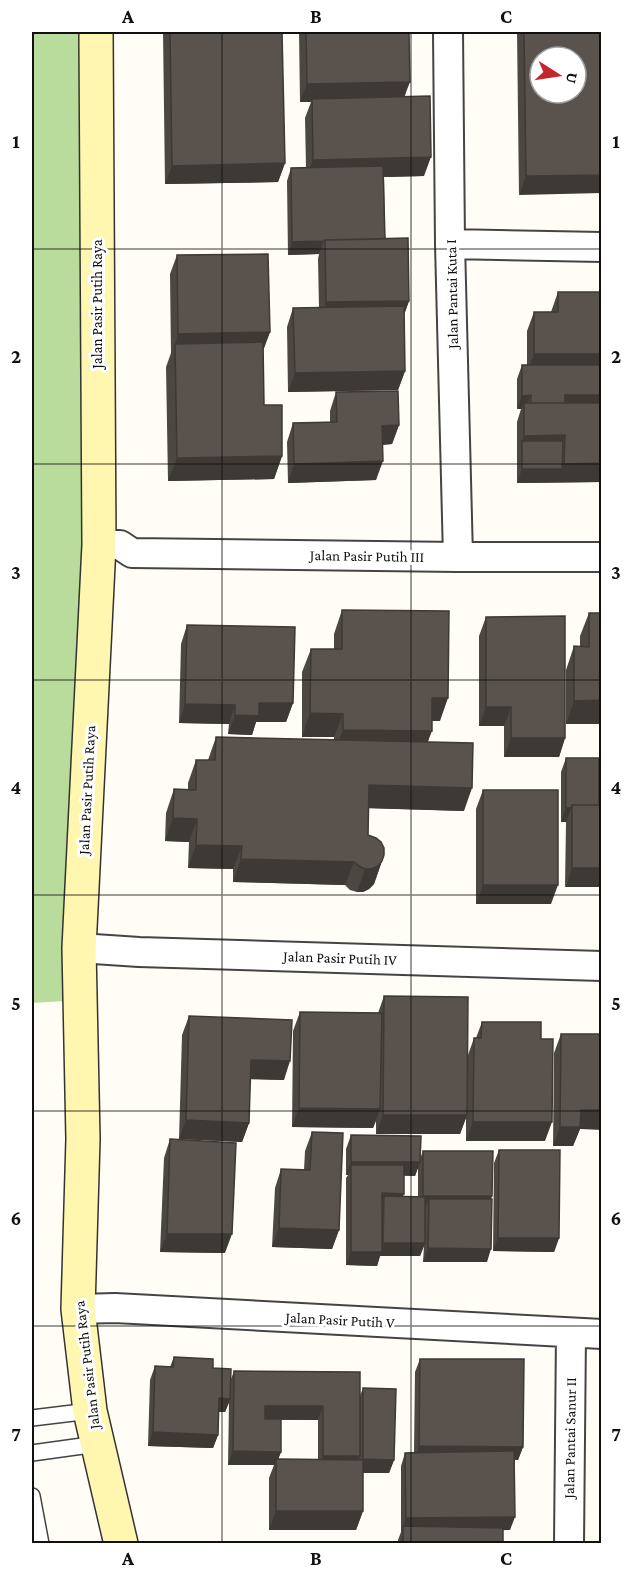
<svg xmlns="http://www.w3.org/2000/svg" width="633" height="1575" font-family="'Crimson Pro',serif">
<rect width="100%" height="100%" fill="#fffdf5"/>
<path fill="#b9dc9c" d="M32,32H96L81,1000L32,1003Z"/>
<g fill="none" stroke-linecap="round" stroke-linejoin="round">
<g stroke="#444" stroke-width="18">
<path id="lane" d="M32,1418L90,1411
M32,1453L97,1444
M32,1496L41,1544"/>
</g>
<g stroke="#444" stroke-width="32">
<path id="street" d="M448,32L450,244L458,557
M450,244L602,247
M99,545H120L132,553L458,557H602
M79,948L139,952L602,966
M78,1309L115,1308L602,1334
M569,1544L571,1333"/>
</g>
<g stroke="#333" stroke-width="36">
<path id="secondary" d="M96,32L99,545L79,948L83,1139L78,1309L90,1411L121,1544"/>
</g>
<use href="#lane" stroke="#fff" stroke-width="15"/>
<use href="#street" stroke="#fff" stroke-width="28"/>
<use href="#secondary" stroke="#fff6b0" stroke-width="33"/>
</g>
<path fill="#4d4742" fill-rule="evenodd" d="M163,32H282L285,163L278,182L165,184Z
M299,32H409L405,97L424,176L384,177L385,239L409,301L404,315L405,371L398,390L288,392L287,327L293,308H319L318,259L319,254L288,255L287,181L291,168L306,167L305,118L311,102H300Z
M517,32H602L519,195Z
M177,255L270,332L263,350L264,405L282,456L274,479L168,481L166,367L171,353L170,274Z
M558,292H602V482L517,483V422L521,409H517V379L522,365H527V331L534,312H551Z
M336,392L399,425L392,444L383,445L376,480L288,483L287,442L293,423L330,422V411Z
M342,610L440,721H432L428,742L464,811L369,808L368,835L384,855L374,884L369,889L363,892H357L350,890L345,885L233,882V869L188,868L189,842L165,841L166,813L174,789L188,790V783L196,760H208L216,737L334,740V737H302V672L311,649H334V634Z
M589,613H602V724H566V670L574,646H580V636Z
M486,617L565,738L559,757H504V726H479V636Z
M187,625L293,703L286,722H256L252,735L228,734L229,724L179,723L181,644Z
M566,758L599,805L565,887L566,822H561V772Z
M483,790L551,904H476V809Z
M384,996L468,1055L474,1038H476L482,1022L541,1039L545,1141H466V1118L460,1134H376V1121L373,1128L292,1127L293,1031L300,1012L378,1013Z
M189,1016L284,1080L250,1079L249,1123L242,1142L179,1139L182,1035Z
M561,1034L580,1129L573,1146H553L554,1053Z
M312,1132L339,1230L332,1249L272,1247L275,1188L281,1169L304,1170L305,1151Z
M351,1135L420,1159L423,1151L492,1196L491,1199L487,1262H423L424,1246L420,1256H380L377,1266L346,1265V1178L348,1175H346V1149ZM418,1168V1197H403L404,1175L415,1176Z
M170,1139L225,1253L160,1252L164,1158Z
M499,1150L559,1238L554,1252L493,1251L494,1163Z
M174,1357L213,1368L231,1379L234,1371L360,1396L363,1388L394,1460L389,1473H363V1511L356,1530H269V1478L274,1465H228L229,1403L225,1412H219L218,1435L213,1448L148,1446L150,1380L155,1366L170,1367ZM281,1420H318V1460L278,1459L281,1452Z
M420,1359L523,1447L518,1460H515L510,1530H503V1544H398V1540L401,1532V1466L405,1453L414,1452L415,1372Z"/>
<path fill="#3f3936" d="M410,82L403,100L312,99L311,102H300L307,84Z
M431,157L424,176L306,179L313,160Z
M285,163L278,182L165,184L172,166Z
M602,175V193L519,195L526,176Z
M324,241L319,254L288,255L292,242Z
M409,301L402,320L319,321L326,302Z
M270,332L263,351L175,345L178,334Z
M534,354H602V373H527Z
M405,371L398,390L288,392L295,373Z
M531,395L526,409L524,403L521,409H517L522,396Z
M565,395H602V408L564,409Z
M399,425L392,444L375,445L382,426Z
M565,435L558,454L522,441L524,436Z
M282,456L274,479L168,481L177,458Z
M383,461L376,480L288,483L294,464Z
M602,463V482L517,483L522,469H562L564,464Z
M432,698H448L440,721H423Z
M602,700V724H566L574,701Z
M259,703H293L286,722H256L252,735L228,734L235,715Z
M185,704L235,705L229,724L179,723Z
M486,707H511L504,726H479Z
M310,713L343,714L334,737H302Z
M343,730L432,731L423,754H334Z
M511,738H565L559,757H504Z
M369,785L472,788L464,811L361,808Z
M566,808H571L566,822H561Z
M173,818L197,819L189,842L165,841Z
M196,845L242,846L233,869L188,868Z
M241,859L354,862L345,885L233,882Z
M382,861L374,884L369,889L363,892H357L365,869Z
M572,868H602V887H565Z
M483,885H558L551,904H476Z
M251,1060L290,1061L284,1080L244,1079Z
M299,1108L380,1109L373,1128L292,1127Z
M581,1110H602V1130L580,1129L573,1146H553L560,1127Z
M383,1115H467L460,1134H376Z
M186,1120L249,1123L242,1142L179,1139Z
M473,1122H552L545,1141H466Z
M351,1162H420L415,1176L351,1175V1165L348,1175H346Z
M382,1193L404,1194L399,1207L384,1196L380,1207Z
M423,1196H492L487,1209L429,1199L425,1209H418Z
M279,1228L339,1230L332,1249L272,1247Z
M167,1234H232L225,1253L160,1252Z
M498,1238H559L554,1252L493,1251Z
M383,1243H425L420,1256H380L377,1266L346,1265L351,1252H380Z
M428,1248L491,1249L487,1262H423Z
M219,1398L230,1399L225,1412H214Z
M265,1406H323L318,1420L260,1419Z
M153,1432L218,1435L213,1448L148,1446Z
M419,1446L523,1447L518,1460H414Z
M233,1451L281,1452L276,1465V1459L274,1465H228Z
M323,1456H360L355,1470H318Z
M363,1459L394,1460L389,1473H358Z
M276,1511H363L356,1530H269Z
M515,1517L510,1530L403,1532V1526L401,1532L406,1518Z"/>
<path fill="#5a524d" stroke="#3f3936" stroke-width="1.5" fill-rule="evenodd" d="M170,32H282L285,163L172,166Z
M306,32H409L410,82L307,84Z
M524,32H602V175L526,176ZM540,57H576V93H540Z
M430,96L431,157L313,160L312,99Z
M383,166L385,239L325,240V241L292,242L291,168Z
M408,238L409,301L326,302L325,240Z
M268,254L270,332L178,334L177,255Z
M558,292H602V354H534V312H558Z
M404,306L405,371L295,373L293,308Z
M263,342L264,405H282V456L177,458L175,344Z
M522,365H602V395H565V403H531V395L522,396Z
M398,391L399,425L382,426L383,461L294,464L293,423L337,422L336,392Z
M524,403H602V463L564,464L565,435L524,436Z
M522,441H563L562,469H522Z
M342,610L449,611L448,698H432V731L343,730V714L310,713L311,649H342Z
M589,613H602V700L574,701V646L589,647Z
M565,616V738H511V707H486V617Z
M187,625L295,627L293,703H259V716L235,715V705L185,704Z
M216,737L473,743L472,788L369,785L368,835L376,838L381,842L384,848V855L382,861L378,866L371,869H365L359,866L354,862L241,859L242,846L196,845L197,819L173,818L174,789L196,790V760H215Z
M566,758H599V805H572L571,808H566Z
M483,790H558V885H483Z
M572,805H602V868H572Z
M384,996L468,997L467,1115H383Z
M300,1012L382,1013L380,1109L299,1108Z
M189,1016L292,1020L290,1061L251,1060L249,1123L186,1120Z
M482,1022H541V1039H553L552,1122H473L474,1038H481Z
M561,1034H602V1110H581L580,1127H560Z
M312,1132L343,1133L339,1230L279,1228L281,1169L310,1170Z
M351,1135L421,1136L420,1162H351Z
M170,1139L236,1143L232,1234H167Z
M499,1150H560L559,1238H498Z
M423,1151H493L492,1196H423Z
M351,1165H404V1194L382,1193V1252H351Z
M384,1196L425,1197V1243H383Z
M429,1199H492L491,1249L428,1248Z
M174,1357L213,1359V1368L231,1369L230,1399L219,1398L218,1435L153,1432L155,1366L173,1367Z
M420,1359H524L523,1447L419,1446Z
M234,1371L360,1372V1456H323V1406H265V1419H281V1452L233,1451Z
M363,1388L396,1389L394,1460L363,1459Z
M514,1451L515,1517L406,1518L405,1453Z
M276,1459L363,1460V1511H276Z
M403,1526L503,1528V1544H403Z"/>
<path fill="none" stroke="#111" stroke-width="1.5" stroke-opacity="0.55" d="M222,32V1544M411,32V1544M32,249H602M32,464H602M32,680H602M32,895H602M32,1111H602M32,1326H602"/>
<g text-anchor="middle" stroke-width="6" stroke-linejoin="round" paint-order="stroke">
<g font-size="15" fill="#111" stroke="#fff">
<text transform="translate(452 294) rotate(-91)" y="5">Jalan Pantai Kuta I</text>
<text transform="translate(97 304) rotate(-90)" y="5">Jalan Pasir Putih Raya</text>
<text transform="translate(367 556) rotate(1)" y="5">Jalan Pasir Putih III</text>
<text transform="translate(87 790) rotate(-87)" y="5">Jalan Pasir Putih Raya</text>
<text transform="translate(340 958) rotate(2)" y="5">Jalan Pasir Putih IV</text>
<text transform="translate(340 1320) rotate(3)" y="5">Jalan Pasir Putih V</text>
<text transform="translate(87 1365) rotate(-97)" y="5">Jalan Pasir Putih Raya</text>
<text transform="translate(570 1438) rotate(-89)" y="5">Jalan Pantai Sanur II</text>
</g>
</g>
<rect width="633" height="1575" fill="none" stroke="#ffffff" stroke-width="66"/>
<g transform="translate(558 75) rotate(102)"><circle r="28" fill="#ffffff" stroke="#a0a0a0" stroke-width="1.5"/>
<path d="M0-4.5L10 22L0 15L-10 22Z" fill="#c4262e"/>
<text y="-9" font-size="16" font-weight="bold" text-anchor="middle" fill="#111111">U</text>
</g>
<rect x="33" y="33" width="567" height="1509" fill="none" stroke="#111" stroke-width="2"/>
<g font-size="20" text-anchor="middle" font-weight="bold" fill="#111">
<text x="128" y="23">A</text>
<text x="316" y="23">B</text>
<text x="506" y="23">C</text>
<text x="16" y="148">1</text>
<text x="616" y="148">1</text>
<text x="16" y="363">2</text>
<text x="616" y="363">2</text>
<text x="16" y="579">3</text>
<text x="616" y="579">3</text>
<text x="16" y="794">4</text>
<text x="616" y="794">4</text>
<text x="16" y="1010">5</text>
<text x="616" y="1010">5</text>
<text x="16" y="1225">6</text>
<text x="616" y="1225">6</text>
<text x="16" y="1441">7</text>
<text x="616" y="1441">7</text>
<text x="128" y="1565">A</text>
<text x="316" y="1565">B</text>
<text x="506" y="1565">C</text>
</g>
</svg>
